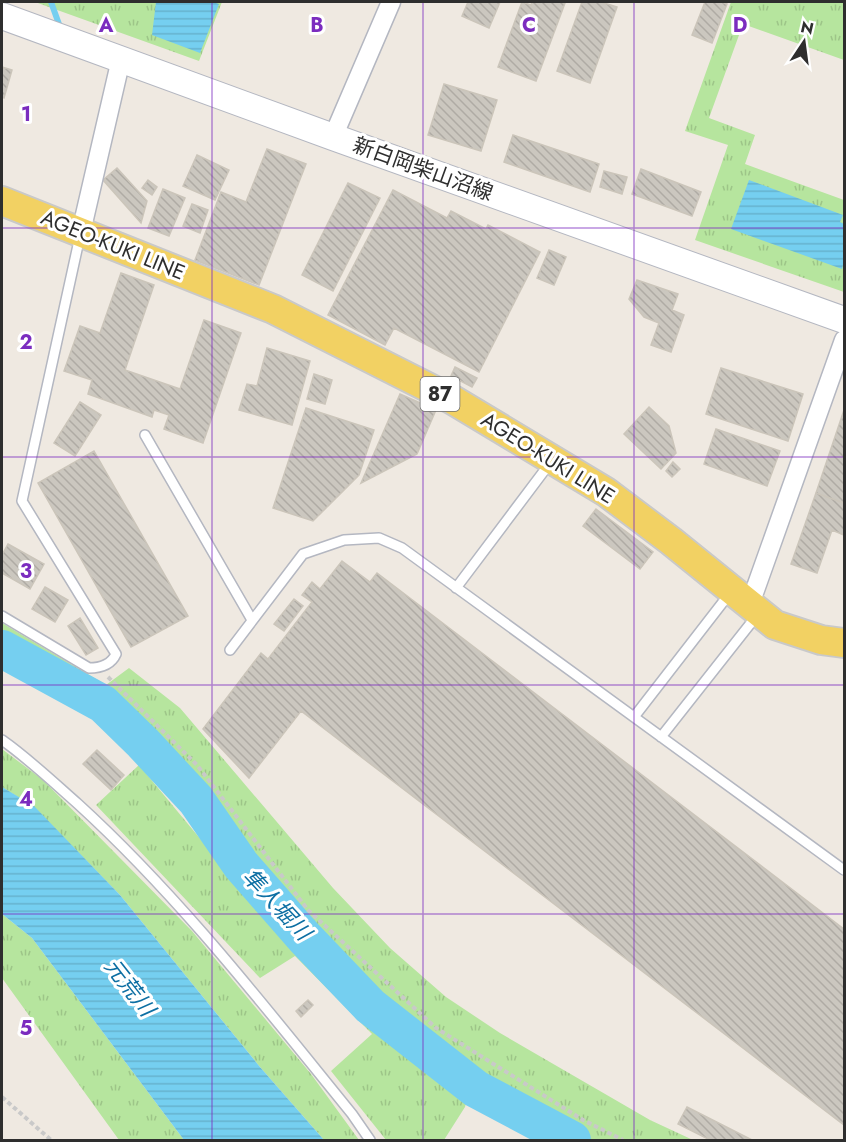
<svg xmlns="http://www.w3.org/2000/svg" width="846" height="1142" font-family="Jost,'Noto Sans JP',sans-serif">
<defs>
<pattern id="grass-tufts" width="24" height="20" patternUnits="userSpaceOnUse" patternTransform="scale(1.5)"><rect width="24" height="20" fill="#b6e59e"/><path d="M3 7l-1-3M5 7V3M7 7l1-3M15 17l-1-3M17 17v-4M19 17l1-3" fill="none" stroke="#9dc588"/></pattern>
<pattern id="water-rules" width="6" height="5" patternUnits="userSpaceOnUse" patternTransform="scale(1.5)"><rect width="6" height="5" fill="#75cff0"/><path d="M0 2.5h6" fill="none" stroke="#66b2ce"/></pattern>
<pattern id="building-back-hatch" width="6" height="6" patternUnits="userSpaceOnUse" patternTransform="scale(1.5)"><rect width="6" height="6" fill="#cbc7bf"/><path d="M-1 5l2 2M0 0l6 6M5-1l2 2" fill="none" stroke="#afaba4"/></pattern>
</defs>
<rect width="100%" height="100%" fill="#efe9e1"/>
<path fill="url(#grass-tufts)" d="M35,2H222L199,61Z
M731,2H844V60L743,24L709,118L755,135L745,164L844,200V292L695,240L728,145L685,131Z
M2,623L106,685L129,668L180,708L333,888L390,948L446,997L500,1033L650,1120L693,1140H591L441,1051L375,998L313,934L247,856L203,790L164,743L102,690L2,633Z
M2,749L43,780L192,931L311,1074L359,1140H324L260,1067L120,895L34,807L2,787Z
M139,765L261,912L307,950L384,1034L469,1091L465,1107L444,1140H386L331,1071L372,1034L295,956L260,978L96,805Z
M2,914L32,938L184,1140H119L2,978Z"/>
<path fill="url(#water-rules)" d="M156,2H213L219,4L200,53L152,35Z
M749,180L843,215L840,222L844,224V261L842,269L731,229Z
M2,787L34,806L120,895L260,1067L324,1140H184L32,938L2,914Z"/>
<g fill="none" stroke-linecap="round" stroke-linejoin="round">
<path stroke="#75cff0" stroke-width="6" d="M51,2L60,27"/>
<path stroke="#75cff0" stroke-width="38" d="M2,649L103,704L143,743L196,800L241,865L304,937L370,1006L476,1089L572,1140"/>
</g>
<path fill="url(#building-back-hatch)" stroke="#cbc5ba" stroke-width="1.5" d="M468,2H500L489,28L462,16Z
M522,2L531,5L532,2H561L565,3L536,81L498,67Z
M582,2H601L617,7L590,83L557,71Z
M705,2H722L727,4L712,43L692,35Z
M2,67L12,70L4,98L2,97Z
M444,84L497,100L481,151L428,135Z
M513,135L599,164L590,192L504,162Z
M267,149L306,164L259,285L195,260L221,192L246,202Z
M197,155L229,170L215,200L183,186Z
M117,168L147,201L141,223L103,180Z
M641,169L701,192L692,216L632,194Z
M604,171L627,177L622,194L600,187Z
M148,180L157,187L152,195L142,188Z
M348,183L380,198L333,291L302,275Z
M163,189L185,198L169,236L148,228Z
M393,190L447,218L451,211L486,229L488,225L540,252L479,372L394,328L385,345L328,315Z
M192,204L208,210L200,233L183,226Z
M549,250L566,257L554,285L537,278Z
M121,273L154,285L125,370L180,389L204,320L241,333L203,443L164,429L169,415L154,410L152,417L88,394L92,380L64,371L80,326L100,333Z
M637,280L678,294L672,310L684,315L671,352L651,345L659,323L644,317L629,299Z
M267,348L310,361L292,425L239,410L247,384L257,386Z
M455,367L477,378L472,387L451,376Z
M721,368L803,394L788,441L706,414Z
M314,374L332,380L325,404L307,399Z
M400,394L436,410L417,454L361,483Z
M80,402L101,415L75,456L54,443Z
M649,407L669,426L676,453L661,469L624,434Z
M306,408L374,430L359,475L313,521L273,508Z
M844,410V503L816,493Z
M716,429L780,451L767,486L704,464Z
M94,451L188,616L131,647L38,483Z
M673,462L680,469L672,477L666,471Z
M816,493L844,503V535L832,530L817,573L791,564Z
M596,509L653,552L640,569L583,526Z
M8,544L44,564L30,589L2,573V555Z
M342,561L370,582L377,573L844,929V1125L301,711L249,778L203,729L261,653L268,659L312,602L302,595L312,582L320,589Z
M45,587L68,600L55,622L32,609Z
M294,599L303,606L284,631L274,624Z
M80,618L98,648L86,655L68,626Z
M97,750L124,775L111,790L83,764Z
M308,1000L313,1005L301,1017L296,1011Z
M687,1107L752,1140H710L678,1124Z"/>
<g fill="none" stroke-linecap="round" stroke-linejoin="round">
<g stroke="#b4b7c1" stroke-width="12">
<path id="lane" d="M145,435L252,620
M456,588L550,463
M2,616L89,668C100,668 111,665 116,654L22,501L80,236
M230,650L303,554L344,540L379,538L402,548L844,870
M634,717L730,593
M661,737L758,614
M2,740C29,759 53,782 78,804C180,897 265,1007 352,1114L370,1140"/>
</g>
<g stroke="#b4b7c1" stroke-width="21">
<path id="street" d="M333,137L391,2
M81,232L121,59
M750,604L844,340"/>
</g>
<g stroke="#b4b7c1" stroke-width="28">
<path id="secondary" d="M2,16L333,137L844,320"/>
</g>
<g stroke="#c9c9c9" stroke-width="32">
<path id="primary" d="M2,201L273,309L453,400L606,492L671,541L775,625L821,640L844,643"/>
</g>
<path stroke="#c9c9c9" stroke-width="4" stroke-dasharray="4.5 3" stroke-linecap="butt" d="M108,677L197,765L308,910L436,1028L583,1120L623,1140
M2,1097L51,1140"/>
<use href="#lane" stroke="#fff" stroke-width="9"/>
<use href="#street" stroke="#fff" stroke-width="18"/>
<use href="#secondary" stroke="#fff" stroke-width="26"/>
<use href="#primary" stroke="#f2d163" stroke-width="28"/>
</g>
<path fill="none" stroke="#7b2cbf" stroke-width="1.5" stroke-opacity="0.55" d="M212,2V1140M423,2V1140M634,2V1140M2,228H844M2,457H844M2,685H844M2,914H844"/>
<g text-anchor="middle" stroke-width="6" stroke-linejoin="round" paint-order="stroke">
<rect fill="#fff" stroke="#6d6d6d" stroke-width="1.5" x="420.5" y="377" width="39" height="34" rx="4.5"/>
<g font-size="20" font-weight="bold" fill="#2e2e2e">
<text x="440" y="401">87</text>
</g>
<g font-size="21" fill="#2e2e2e" stroke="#fff">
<text transform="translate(423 169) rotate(20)" y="7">新白岡柴山沼線</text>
<text transform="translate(113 245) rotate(22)" y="7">AGEO-KUKI LINE</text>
<text transform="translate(548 458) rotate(32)" y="7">AGEO-KUKI LINE</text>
</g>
<g font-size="22" font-style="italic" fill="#0d6fa3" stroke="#fff">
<text transform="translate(277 904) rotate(47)" y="8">隼人堀川</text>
<text transform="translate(130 987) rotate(52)" y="8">元荒川</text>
</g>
</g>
<g font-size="20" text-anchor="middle" font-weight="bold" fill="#7b2cbf" stroke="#fff" stroke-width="6" stroke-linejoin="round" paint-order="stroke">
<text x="106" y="32">A</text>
<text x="317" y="32">B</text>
<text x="529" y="32">C</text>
<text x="740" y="32">D</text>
<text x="26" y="121">1</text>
<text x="26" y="349">2</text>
<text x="26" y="578">3</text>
<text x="26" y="806">4</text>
<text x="26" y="1035">5</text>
</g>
<rect width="846" height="1142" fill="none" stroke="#2e2e2e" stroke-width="6"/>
<g transform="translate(804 42) rotate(13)" stroke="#ffffff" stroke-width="4.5" paint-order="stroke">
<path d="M0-4.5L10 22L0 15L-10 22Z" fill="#2e2e2e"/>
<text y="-9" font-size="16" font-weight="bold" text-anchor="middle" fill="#2e2e2e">N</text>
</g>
</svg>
